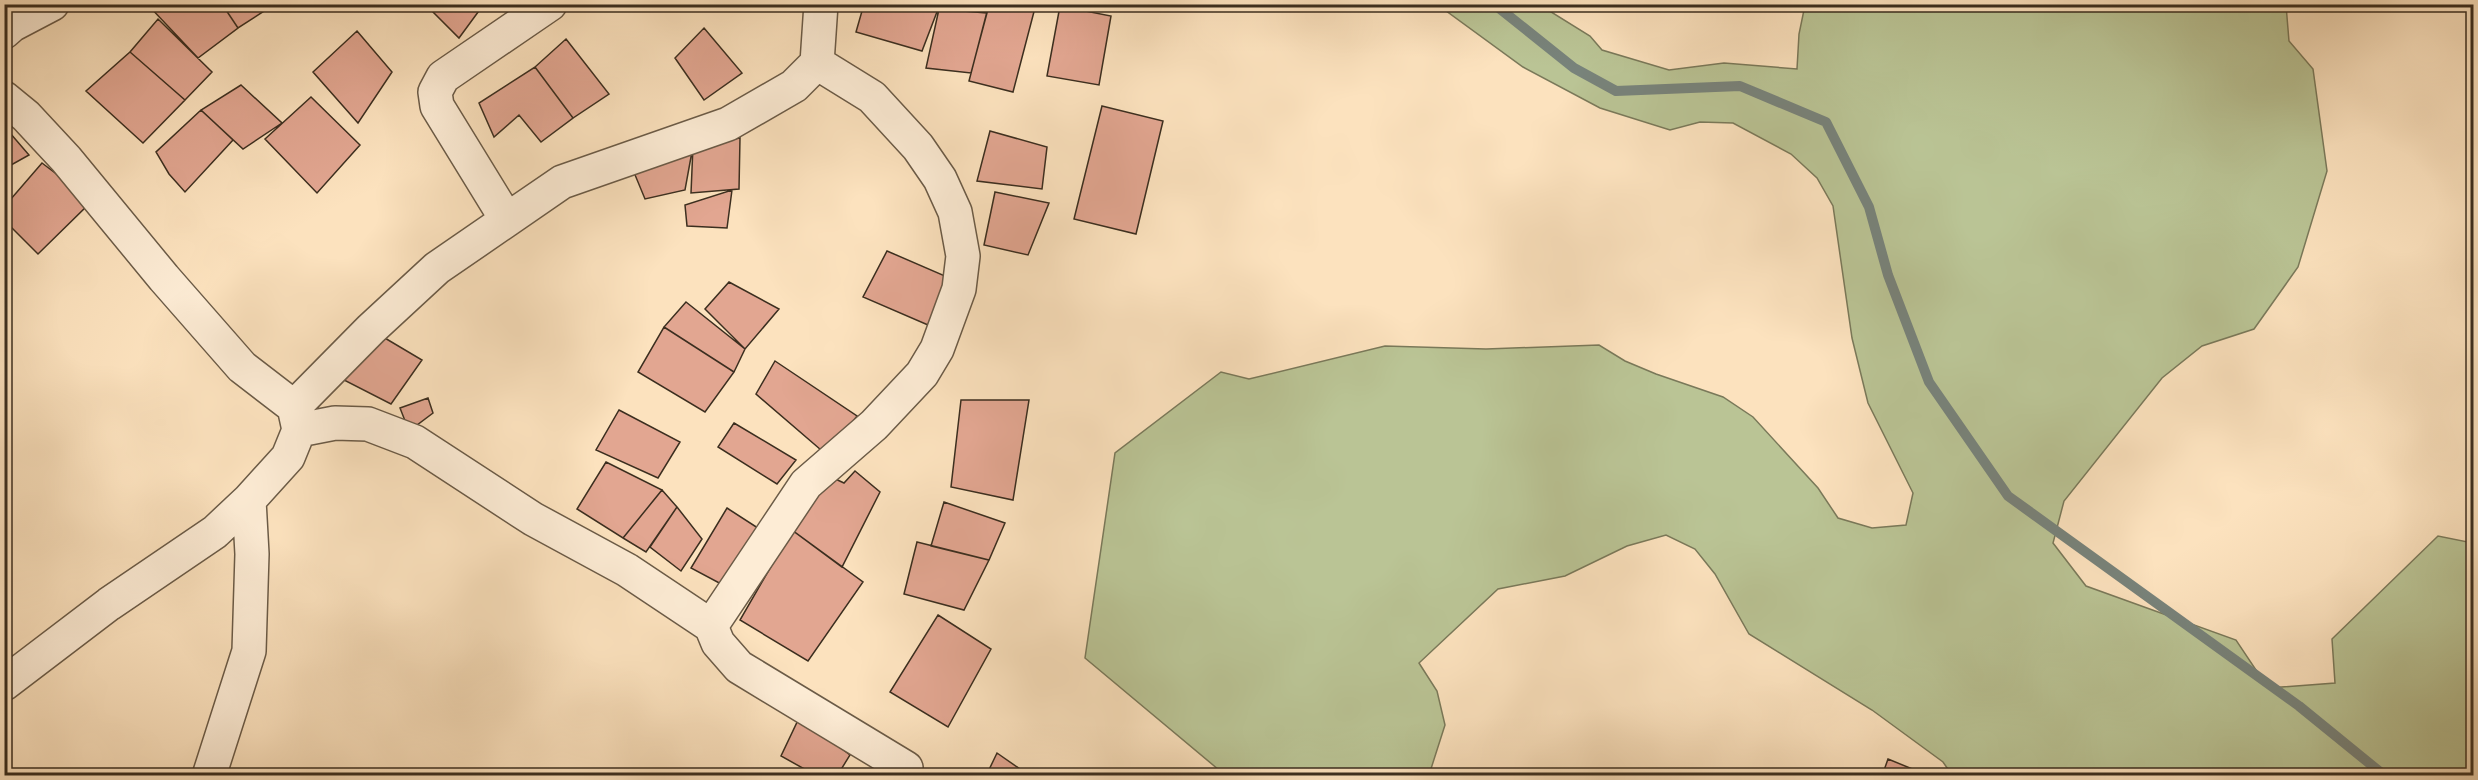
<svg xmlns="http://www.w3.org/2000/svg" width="2478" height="780" font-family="'Gentium Book Plus',serif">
<rect width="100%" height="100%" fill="#fce2be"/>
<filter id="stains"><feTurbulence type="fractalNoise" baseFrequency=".00333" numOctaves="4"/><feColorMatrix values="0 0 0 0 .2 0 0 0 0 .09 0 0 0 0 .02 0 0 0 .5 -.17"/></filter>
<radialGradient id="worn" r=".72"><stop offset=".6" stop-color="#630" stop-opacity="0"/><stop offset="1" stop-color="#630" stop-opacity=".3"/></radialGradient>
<path fill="#bac495" stroke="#7a795a" stroke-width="1.5" d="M1438,5H1540L1590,36L1602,50L1669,70L1724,63L1797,69L1799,34L1805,5H2286L2289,41L2313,69L2327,171L2298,267L2254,329L2202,346L2162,378L2064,501L2053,543L2086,586L2236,640L2268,688L2335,683L2332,639L2438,536L2473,543V775H1952L1943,762L1872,710L1749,634L1715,574L1695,549L1666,535L1627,546L1565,576L1498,589L1419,663L1437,691L1445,725L1429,775H1225L1085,658L1115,453L1221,372L1249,379L1385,346L1486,349L1599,345L1625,361L1656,374L1723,397L1753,417L1818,488L1838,518L1872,528L1906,525L1913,493L1868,403L1852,338L1833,206L1817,178L1791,154L1733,123L1700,122L1670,130L1600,108L1523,67Z"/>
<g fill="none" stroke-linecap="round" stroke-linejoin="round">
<path stroke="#78837b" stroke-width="10" d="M1494,4L1574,68L1616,91L1740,86L1826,122L1869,207L1888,275L1929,382L2008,496L2299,706L2385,776"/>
</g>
<path fill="#e2a691" stroke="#3b2e1f" stroke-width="1.5" d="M222,4L238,28L198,58L148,5Z
M222,4H275L238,28Z
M425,4H484L459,38Z
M864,4H940L922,51L856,32Z
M989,4H1036L1013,92L969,81Z
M1060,6L1111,16L1099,85L1047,76Z
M939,9L987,13L971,73L926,68Z
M158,19L212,72L185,100L130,52Z
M704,28L742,73L704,100L675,58Z
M357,31L392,72L358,123L313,72Z
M566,39L609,94L573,118L535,67Z
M130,52L185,100L143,143L86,91Z
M535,67L573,118L541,142L519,115L494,137L479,103Z
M241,85L282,123L243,149L201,110Z
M311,97L360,145L317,193L265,139Z
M1102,106L1163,121L1136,234L1074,219Z
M201,110L233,140L185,192L169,174L156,152Z
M4,126L29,155L4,169Z
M990,131L1047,147L1042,189L977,181Z
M740,138L739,189L691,193L693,146Z
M693,146L685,190L645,199L633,170Z
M42,163L92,201L38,254L4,220V207Z
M732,190L727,228L687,226L685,205Z
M995,192L1049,203L1028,255L984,245Z
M887,251L952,279L928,325L863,297Z
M729,282L779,309L745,349L705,309Z
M686,302L745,349L734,372L664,327Z
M664,327L734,372L705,412L638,372Z
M373,331L422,360L391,404L342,379Z
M775,361L857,416L828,456L756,394Z
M428,398L433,413L409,431L400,408Z
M961,400H1029L1013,500L951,487Z
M619,410L680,442L658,478L596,450Z
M734,423L796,460L777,484L718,447Z
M606,462L662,490L623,538L577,509Z
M855,471L880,492L842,567L792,530L829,476L844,483Z
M662,490L677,507L646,552L623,538Z
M944,502L1005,523L989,560L931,546Z
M677,507L702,539L681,571L650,547Z
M727,508L761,530L723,585L691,568Z
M792,530L863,582L808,661L740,620Z
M917,542L989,560L964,610L904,594Z
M938,615L991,649L948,727L890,692Z
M800,716L850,755L837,776H817L781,756Z
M997,753L1030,776H986Z
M1888,759L1927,775L1882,776Z"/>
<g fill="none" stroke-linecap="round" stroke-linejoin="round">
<g stroke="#6b5b47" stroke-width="36">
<path id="minor" d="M4,32L12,25L52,4
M4,98L26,116L66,159L164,278L242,367L294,407L299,430L288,457L249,500L215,532L109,604L4,684
M507,220L437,106L435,92L443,77L550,4
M294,407L371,329L437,268L562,182L728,124L794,86L817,63L821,4
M299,430L335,423L368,424L415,442L533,519L627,570L711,626L718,643L739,667L906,768
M711,626L806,484L874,425L922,374L937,349L959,289L963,256L955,212L940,179L918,147L872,97L817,63
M209,776L249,651L252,554L249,500"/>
</g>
<use href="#minor" stroke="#fdecd5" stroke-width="33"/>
</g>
<rect width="2478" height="780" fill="none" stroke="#fce2be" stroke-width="24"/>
<rect x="6" y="6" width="2466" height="768" fill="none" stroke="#3b2e1f" stroke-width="3"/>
<rect x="12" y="12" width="2454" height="756" fill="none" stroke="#3b2e1f" stroke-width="1.5"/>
<rect width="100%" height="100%" filter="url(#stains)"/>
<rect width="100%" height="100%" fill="url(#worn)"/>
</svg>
